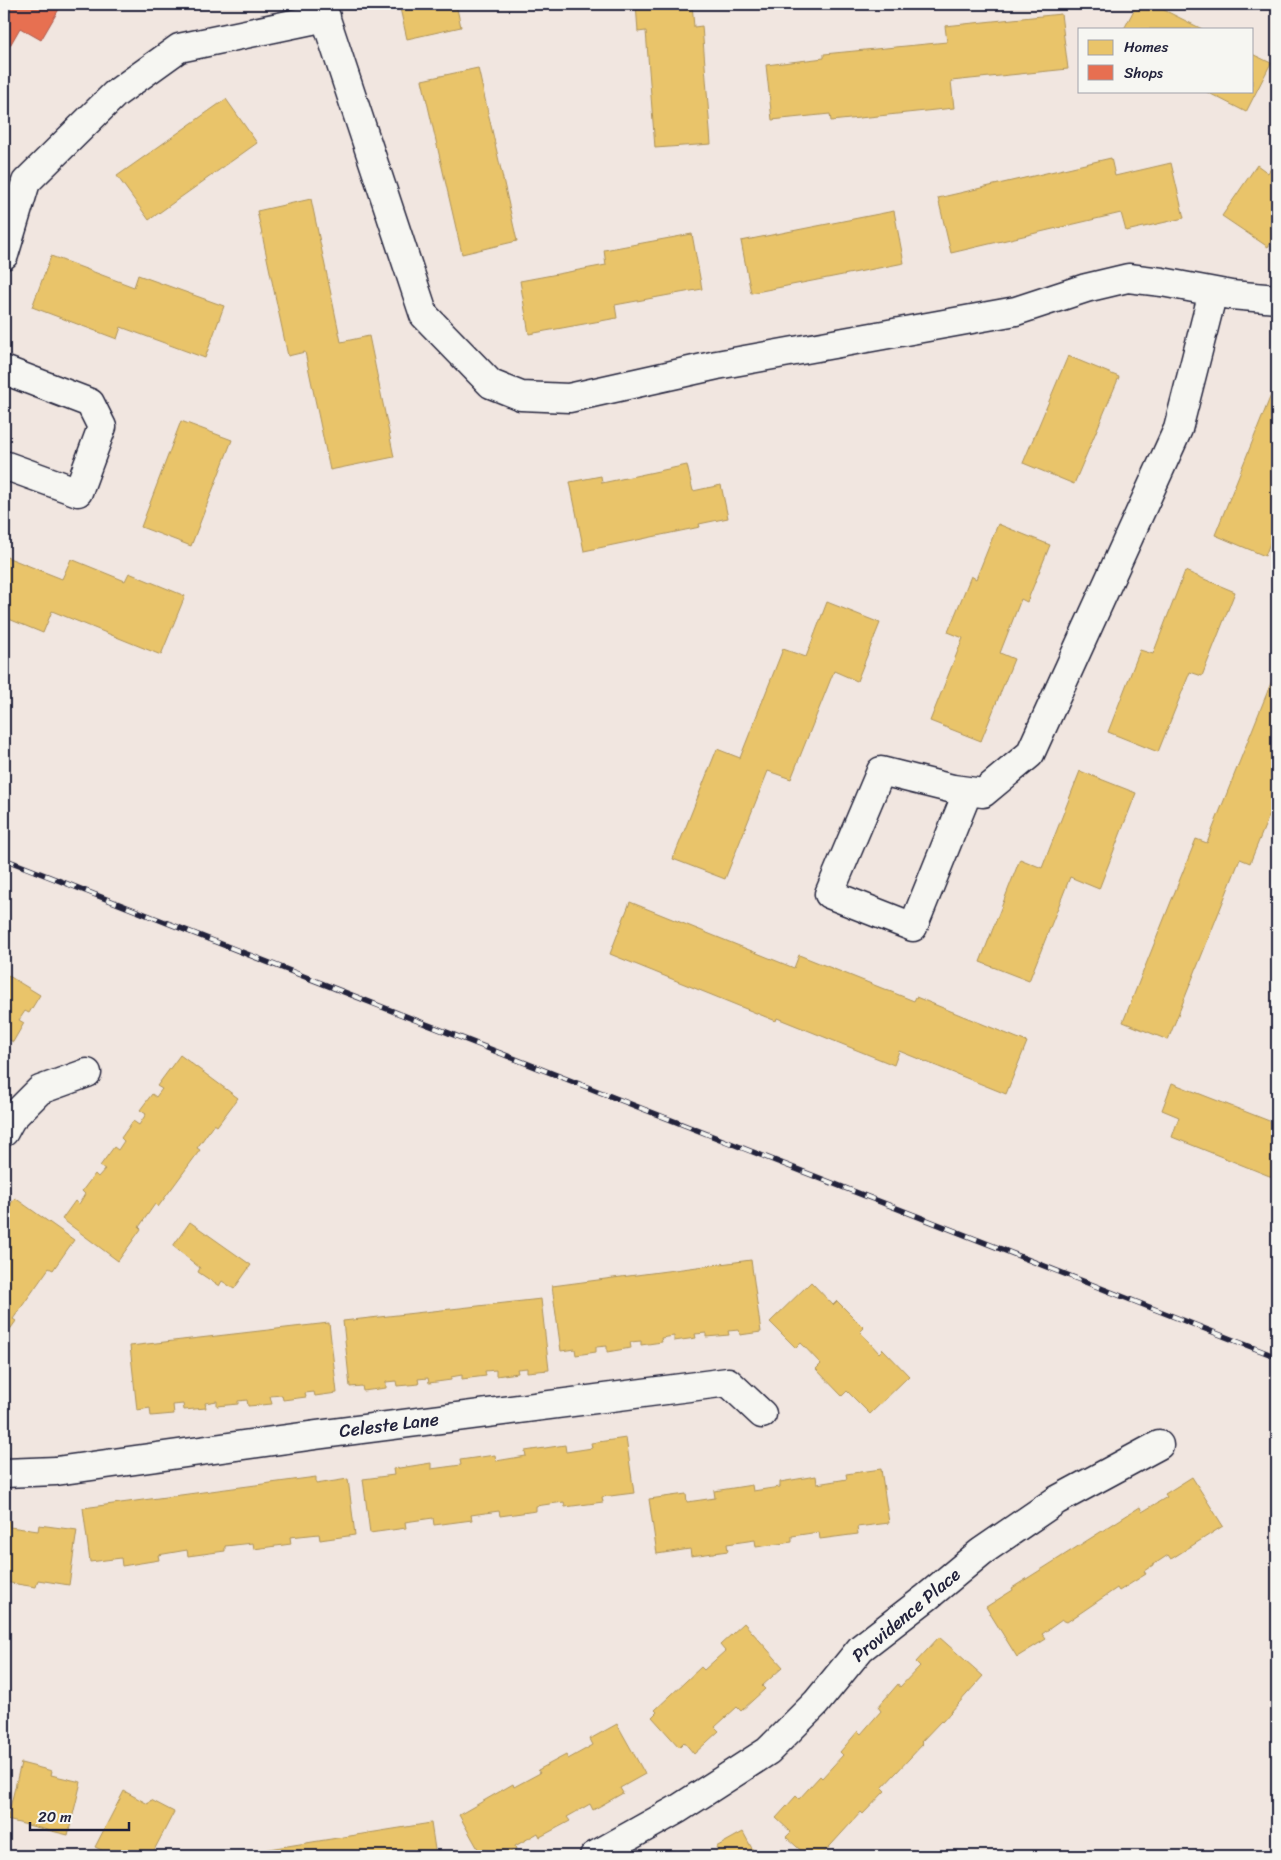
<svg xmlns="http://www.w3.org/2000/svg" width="1281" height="1860" font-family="Sriracha,sans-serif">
<rect width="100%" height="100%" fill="#f1e6e0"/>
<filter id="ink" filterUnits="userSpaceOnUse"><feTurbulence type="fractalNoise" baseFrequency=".02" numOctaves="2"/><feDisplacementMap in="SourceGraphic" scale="10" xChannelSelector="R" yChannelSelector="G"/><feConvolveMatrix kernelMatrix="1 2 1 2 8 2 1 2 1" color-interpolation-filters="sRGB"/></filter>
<g filter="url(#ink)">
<path fill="#e9c46a" stroke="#ad935c" d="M399,4H456L461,27L407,39Z
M636,4H692L694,27L702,26L711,144L655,148L646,31L638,32Z
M1137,4H1152L1202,29H1124Z
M1061,14L1068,69L951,81L954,108L831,121L830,114L772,120L766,65L824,58V54L947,42L945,26Z
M1252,54L1271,63L1246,112L1205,91H1252Z
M478,68L517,241L462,254L422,80Z
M226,99L257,143L149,220L117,176Z
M1111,158L1115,176L1171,163L1184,218L1126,231L1121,213L951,253L938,198Z
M1277,158V234L1268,247L1222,216L1257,165L1268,173Z
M311,199L341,342L369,336L394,457L330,470L305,352L288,356L257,211Z
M894,211L904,263L751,293L741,241Z
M692,234L702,289L615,305L617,318L529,334L520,281L606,265L604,250Z
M51,256L134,287L138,275L224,306L205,358L121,327L117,339L32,307Z
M1068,356L1119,377L1074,484L1023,463Z
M1277,380V525L1265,556L1215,535Z
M181,421L232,440L191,546L141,527Z
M687,465L693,491L721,485L728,518L699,524L700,527L584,551L570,482L601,476L602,483Z
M998,524L1050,545L1027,602L1021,599L1000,653L1014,659L981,741L930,721L963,638L948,632L971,576L976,579Z
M4,556L62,579L71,559L125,581L129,573L185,596L161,655L52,611L43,633L4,617Z
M1185,571L1235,592L1202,676L1190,672L1158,752L1108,732L1140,650L1153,654Z
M827,602L880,623L857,681L834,671L791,779L768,771L725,879L673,859L717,749L740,758L783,649L806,657Z
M1277,668V796L1250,863L1240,859L1168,1040L1123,1022L1196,839L1207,843Z
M1080,771L1136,793L1099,889L1070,877L1029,981L980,962L1020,859L1042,868Z
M630,902L794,968L799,955L914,1001L916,997L1027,1042L1006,1094L899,1051L894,1065L777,1018L776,1021L610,954Z
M4,973L40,995L29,1013L25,1011L19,1020L24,1023L13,1042L8,1039L4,1047Z
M180,1055L238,1098L217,1126L214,1124L197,1148L200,1150L158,1207L155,1204L139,1227L141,1229L118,1261L62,1219L75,1201L79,1204L85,1194L82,1191L95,1174L98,1177L105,1169L100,1166L114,1147L118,1150L124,1141L121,1138L133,1121L139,1125L146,1114L140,1110L152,1094L156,1097L162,1089L157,1086Z
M1172,1083L1277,1124V1179L1172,1137L1179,1117L1162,1110Z
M15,1198L74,1240L53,1270L49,1268L13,1319L16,1321L4,1338V1223L9,1217L4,1213Z
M190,1222L251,1265L234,1289L222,1281L219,1286L198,1272L200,1268L173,1246Z
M751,1260L761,1332L740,1335L739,1330L728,1331L729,1335L706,1337V1333L695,1334L696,1338L674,1341V1336L661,1338L662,1342L641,1345V1341L630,1342L631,1348L607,1352V1346L596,1347V1352L576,1355L575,1349L561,1351L552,1286Z
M811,1282L833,1305L837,1301L864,1328L860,1332L879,1353L883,1349L909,1376L870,1414L847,1391L842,1396L816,1369L821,1364L801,1343L796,1348L770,1322Z
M541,1299L549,1370L527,1372V1368L517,1369L518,1373L496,1376V1370L485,1371L486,1376L462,1379V1375L451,1377V1380L429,1383L428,1378L418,1379L419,1384L397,1386L396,1381L386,1382V1388L363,1391L362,1386L350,1387L343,1321Z
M329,1323L337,1393L315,1396L314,1392L305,1393L306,1397L283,1400L282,1395L270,1396L272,1404L248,1406L247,1400L238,1401V1404L217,1406V1401L205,1403L206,1408L184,1410L183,1404L173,1405L174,1414L151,1416L150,1408L137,1410L130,1346Z
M626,1438L634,1493L602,1497L603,1502L565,1507L564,1502L536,1506V1511L500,1516L499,1511L471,1515L472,1520L434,1525L433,1518L405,1522L406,1528L370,1533L363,1479L394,1475L393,1469L431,1463V1469L461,1465L460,1460L495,1455L496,1461L526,1456L525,1451L565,1445L566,1452L592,1448L591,1443Z
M881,1469L889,1523L857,1527L858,1534L820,1539L819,1532L792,1536V1542L756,1547L755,1540L727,1544L728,1551L691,1556L690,1549L657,1554L649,1499L686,1494L687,1502L715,1498L714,1491L752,1485L753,1491L780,1487V1482L816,1476L817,1484L847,1479L846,1474Z
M316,1477V1484L348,1479L355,1535L320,1540L319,1534L290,1537L291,1544L254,1549L253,1543L225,1546V1551L188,1556L187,1550L158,1555L159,1560L122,1566L121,1558L90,1562L83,1508Z
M1192,1477L1223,1526L1171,1559L1168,1555L1144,1571L1146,1574L1119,1591L1117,1588L1067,1622L1062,1620L1042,1634L1046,1639L1017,1657L986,1607L1013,1590L1012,1588L1140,1507L1142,1512L1167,1497L1165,1494Z
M4,1520L10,1521V1527L38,1531L39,1525L77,1530L69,1585L38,1580L36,1587L4,1582Z
M744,1623L783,1667L762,1686L765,1689L741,1711L737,1707L715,1727L719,1731L694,1754L684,1742L679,1747L652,1717L657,1712L655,1710L701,1667L704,1670L725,1651L720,1645Z
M939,1637L983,1676L942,1722L941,1721L921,1742L923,1744L882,1788L885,1791L863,1814L861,1812L821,1856H807L786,1837L791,1832L776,1818L796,1796L799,1799L820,1776L822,1778L843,1755L840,1752L858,1731L861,1734L881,1711L878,1707L898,1684L900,1687L920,1666L916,1662Z
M617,1724L645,1774L620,1788L623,1793L593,1810L590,1804L567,1817L570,1821L540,1837L538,1833L515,1846L516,1849L502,1856H482L459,1815L513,1784L514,1787L540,1773L538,1770L566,1755L568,1759L593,1745L590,1739Z
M21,1763L52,1771L51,1775L81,1782L68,1835L7,1820Z
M124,1791L148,1804L151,1800L174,1812L151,1856H114L95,1847Z
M431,1823L436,1856H251L250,1852Z
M743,1832L756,1856H708L718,1851L716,1847Z"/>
<path fill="#e76f51" stroke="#ac584a" d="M4,4H62L41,40L20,28L4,56Z"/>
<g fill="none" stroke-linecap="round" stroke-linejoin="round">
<g stroke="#22223b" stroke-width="31">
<path id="minor" d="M321,4L424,315L491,384L521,396L569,398L717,365L1016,311L1086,288L1128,278L1162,282L1231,295L1277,299
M4,255L26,182L115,94L179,48L326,17
M4,370L90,403L102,427L78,492L4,465
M968,791L913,927L829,894L881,771L953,789L983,793L1030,754L1178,429L1213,292
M4,1132L11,1119L40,1090L87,1073
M4,1473L56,1471L316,1435L728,1382L762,1414
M594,1856L678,1809L768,1751L816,1703L861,1648L927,1597L981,1552L1057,1500L1159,1445"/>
</g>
<use href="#minor" stroke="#f6f6f2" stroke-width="28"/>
<g stroke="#22223b" stroke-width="5.5">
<path id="rail" d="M4,859L1277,1357"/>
</g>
<use href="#rail" stroke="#f6f6f2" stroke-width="4" stroke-dasharray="11" stroke-linecap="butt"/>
</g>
</g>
<g text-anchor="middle" stroke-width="5" stroke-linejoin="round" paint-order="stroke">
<g font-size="18" fill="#22223b" stroke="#f6f6f2">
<text transform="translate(389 1425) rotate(-7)" y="6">Celeste Lane</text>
<text transform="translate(906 1615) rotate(-40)" y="6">Providence Place</text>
</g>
</g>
<rect width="1281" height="1860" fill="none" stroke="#f6f6f2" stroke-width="20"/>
<rect x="10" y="10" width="1261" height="1840" fill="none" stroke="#22223b" stroke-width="2" filter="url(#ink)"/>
<rect x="1078" y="28" width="175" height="65" fill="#f6f6f2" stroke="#a1a1a9"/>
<rect x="1088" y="40" width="25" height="15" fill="#e9c46a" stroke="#a1a1a9"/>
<text x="1124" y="52" font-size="15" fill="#22223b">Homes</text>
<rect x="1088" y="65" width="25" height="15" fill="#e76f51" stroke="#a1a1a9"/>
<text x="1124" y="78" font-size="15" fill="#22223b">Shops</text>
<path d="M30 1822v8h99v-8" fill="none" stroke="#22223b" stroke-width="2.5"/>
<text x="38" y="1822" font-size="15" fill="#22223b" stroke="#f6f6f2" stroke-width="4" paint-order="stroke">20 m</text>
</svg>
